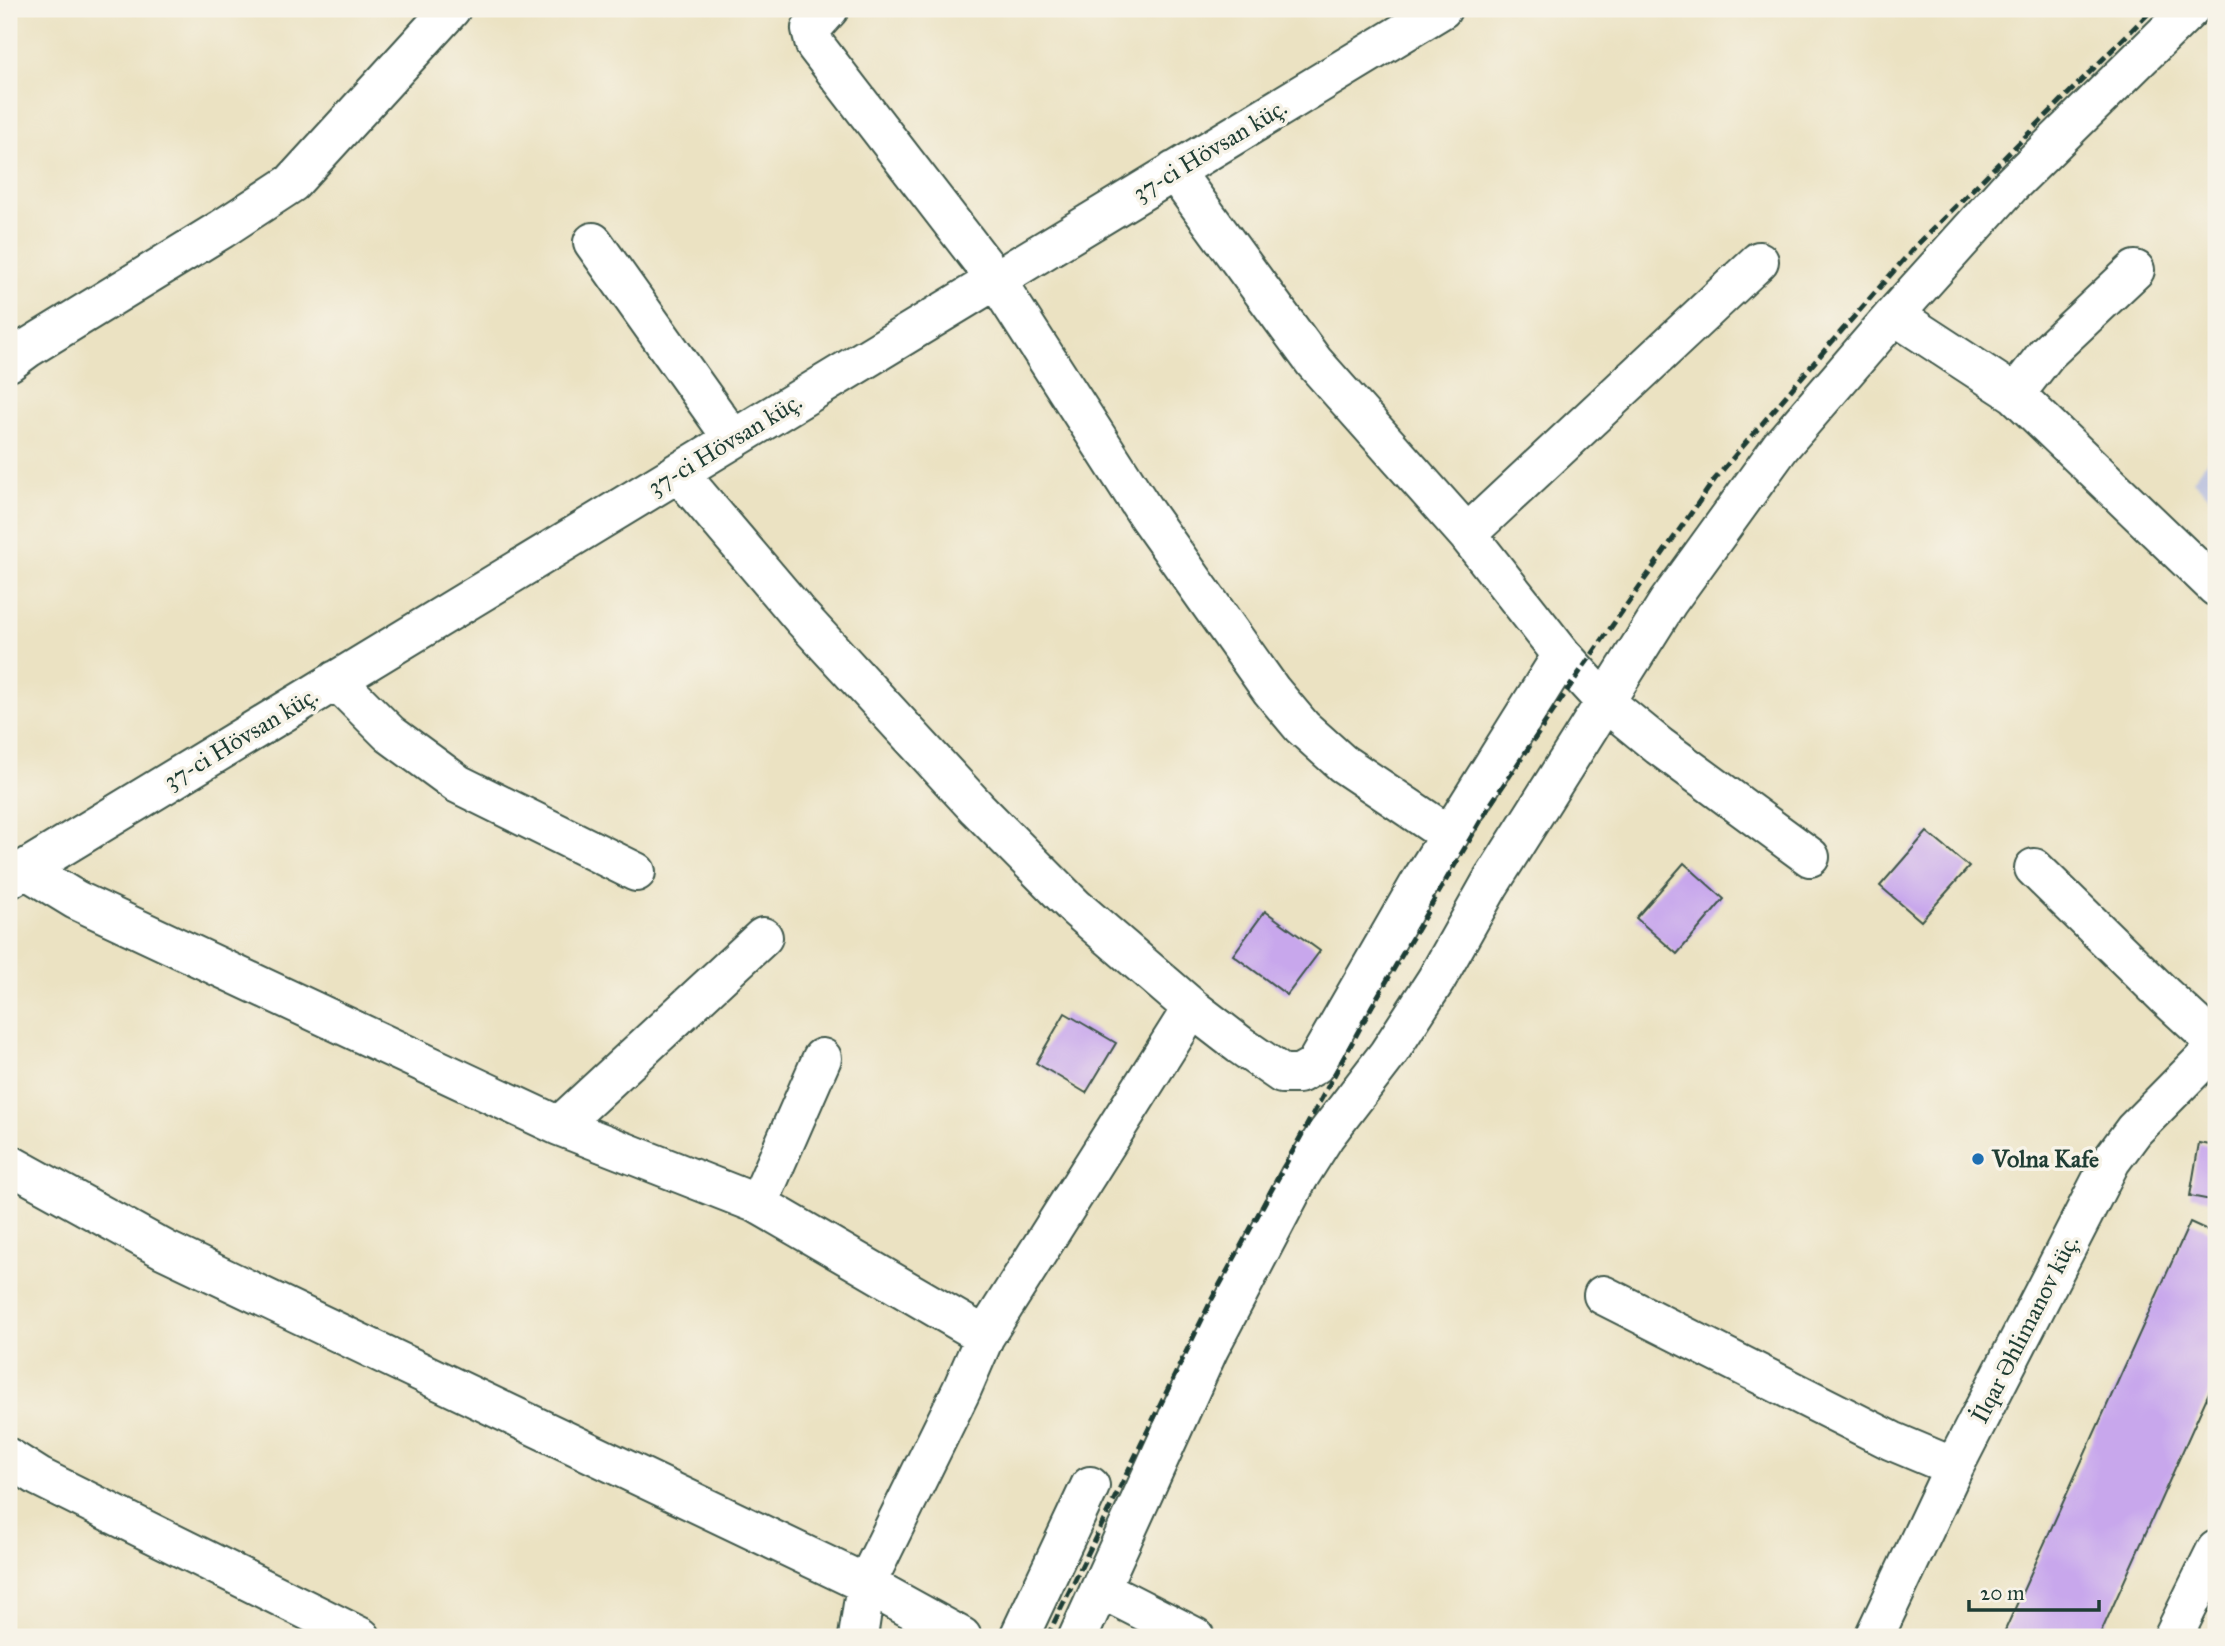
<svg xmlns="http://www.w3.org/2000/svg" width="2225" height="1646" font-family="'IM FELL Great Primer',serif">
<rect width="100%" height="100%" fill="#f7f3e8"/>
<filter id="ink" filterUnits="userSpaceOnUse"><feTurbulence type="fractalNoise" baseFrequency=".0143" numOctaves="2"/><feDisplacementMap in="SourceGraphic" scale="14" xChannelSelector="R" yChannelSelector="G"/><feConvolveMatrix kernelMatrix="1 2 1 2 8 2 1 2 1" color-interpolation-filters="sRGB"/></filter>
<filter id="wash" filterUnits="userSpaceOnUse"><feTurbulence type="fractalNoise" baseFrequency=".00686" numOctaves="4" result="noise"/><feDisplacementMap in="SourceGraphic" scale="28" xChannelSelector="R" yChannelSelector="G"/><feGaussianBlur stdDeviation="1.57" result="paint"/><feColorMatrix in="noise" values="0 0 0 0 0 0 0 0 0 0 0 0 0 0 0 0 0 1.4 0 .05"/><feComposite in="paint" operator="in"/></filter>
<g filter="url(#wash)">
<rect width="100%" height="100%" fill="#ebe2c2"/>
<path fill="#bdc3de" d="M2216,448V503L2193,480Z"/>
<g id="blocks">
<path fill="#c8a7ec" d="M1927,832L1969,867L1921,921L1880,886Z
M1684,863L1724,899L1677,954L1636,918Z
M1265,911L1320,951L1287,995L1233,955Z
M1065,1013L1116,1043L1086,1093L1036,1063Z
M2199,1143L2216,1146V1201L2190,1196Z
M2190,1222L2216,1234V1377L2099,1637H2002Z"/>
</g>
</g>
<g filter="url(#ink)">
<use href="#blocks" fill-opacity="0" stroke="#3e5649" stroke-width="2"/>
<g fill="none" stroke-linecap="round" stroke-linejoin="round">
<g stroke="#3e5649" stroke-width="42">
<path id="minor" d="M829,9L811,29L815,45L996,280L1147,515L1271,690L1302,727L1342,763L1449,835
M1174,171L1314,362L1467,534L1562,655L1604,701L1659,746L1810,857
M593,242L733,439
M1894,315L2015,394L2216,587
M9,362L28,348L222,229L292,183L451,9
M2015,394L2047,353L2135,270
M678,472L801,617L977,808L1076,908L1192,1008L1240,1045L1282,1074H1299L1315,1065L1422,879L1562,655
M1467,534L1759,261
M336,680L390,734L458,784L636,872
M2034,868L2165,996L2216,1043
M25,869L76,900L559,1126L758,1204L985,1336
M9,879L1442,9
M559,1126L763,937
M9,1164L165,1250L866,1584L962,1637
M758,1204L822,1058
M1603,1295L1892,1441L1954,1467
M9,1458L39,1477L361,1637
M1101,1589L1195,1637
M858,1637L866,1584L962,1389L985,1336L1192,1008
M1019,1637L1090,1486
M1078,1637L1209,1349L1299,1177L1325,1136L1388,1054L1436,980L1490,884L1668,602L1781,446L1894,315L2011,185L2190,9
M1874,1637L1954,1467L2111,1161L2134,1130L2216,1047
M2173,1637L2216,1550"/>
</g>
<use href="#minor" stroke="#fff" stroke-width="38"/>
<path stroke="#1f3d34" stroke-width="5" stroke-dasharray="10 5" stroke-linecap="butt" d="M1047,1637L1212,1299L1372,1006L1490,805L1579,673L1715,479L1824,351L1914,248L2153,9"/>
</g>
</g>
<circle fill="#1f6fb2" stroke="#f7f3e8" stroke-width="2.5" cx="1978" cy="1159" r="7"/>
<g text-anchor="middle" stroke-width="7" stroke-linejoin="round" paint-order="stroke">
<g font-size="24" fill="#1f3d34" stroke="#f7f3e8">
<text transform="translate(1210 150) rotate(-31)" y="8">37-ci Hövsan küç.</text>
<text transform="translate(725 444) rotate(-31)" y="8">37-ci Hövsan küç.</text>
<text transform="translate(241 738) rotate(-31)" y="8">37-ci Hövsan küç.</text>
<text transform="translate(2025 1329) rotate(-63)" y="8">İlqar Əhlimanov küç.</text>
</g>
<g font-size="24" font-weight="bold" fill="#1f3d34" stroke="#f7f3e8" text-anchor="start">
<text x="1992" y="1167">Volna Kafe</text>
</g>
</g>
<rect width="2225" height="1646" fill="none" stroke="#f7f3e8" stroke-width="35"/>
<path d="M1969 1600v10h130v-10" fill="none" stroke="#1f3d34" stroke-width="3.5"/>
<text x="1980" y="1600" font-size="21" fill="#1f3d34" stroke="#f7f3e8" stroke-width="5" paint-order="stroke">20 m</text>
</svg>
